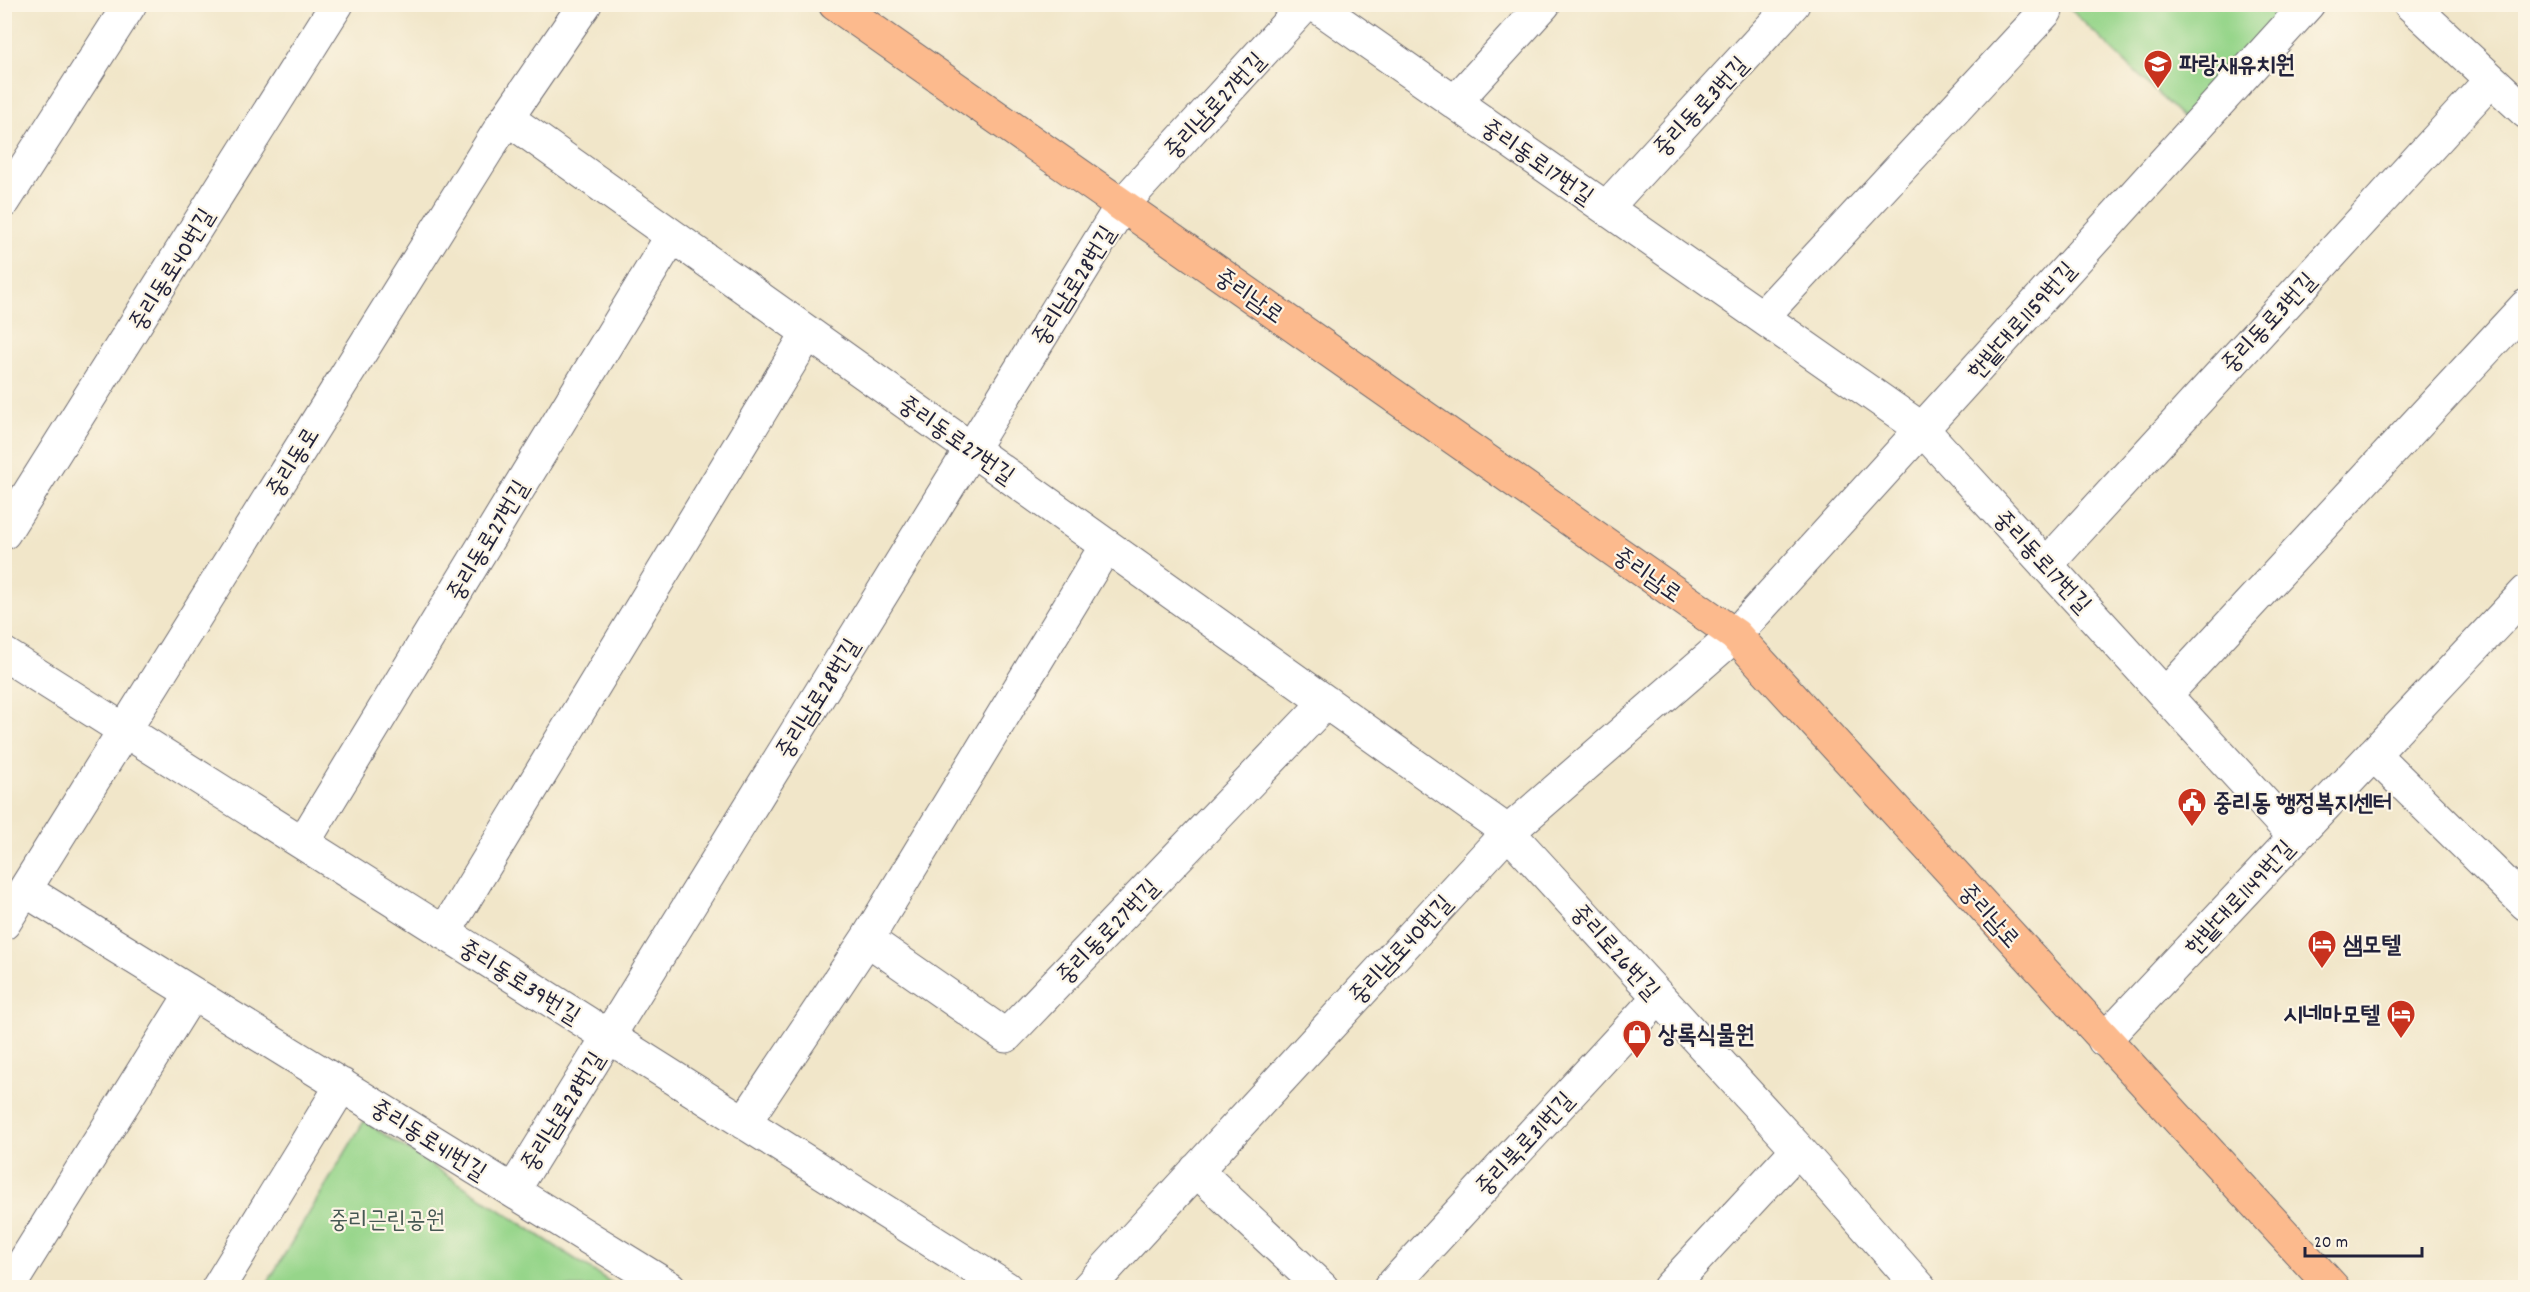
<svg xmlns="http://www.w3.org/2000/svg" width="2530" height="1292" font-family="Dekko,'Poor Story',sans-serif">
<rect width="100%" height="100%" fill="#fcf5e5"/>
<filter id="ink" filterUnits="userSpaceOnUse"><feTurbulence type="fractalNoise" baseFrequency=".0167" numOctaves="2"/><feDisplacementMap in="SourceGraphic" scale="12" xChannelSelector="R" yChannelSelector="G"/><feConvolveMatrix kernelMatrix="1 2 1 2 8 2 1 2 1" color-interpolation-filters="sRGB"/></filter>
<filter id="wash" filterUnits="userSpaceOnUse"><feTurbulence type="fractalNoise" baseFrequency=".008" numOctaves="4" result="noise"/><feDisplacementMap in="SourceGraphic" scale="24" xChannelSelector="R" yChannelSelector="G"/><feGaussianBlur stdDeviation="1.35" result="paint"/><feColorMatrix in="noise" values="0 0 0 0 0 0 0 0 0 0 0 0 0 0 0 0 0 1.4 0 .05"/><feComposite in="paint" operator="in"/></filter>
<g filter="url(#wash)">
<rect width="100%" height="100%" fill="#f1e6c9"/>
<path fill="#96d58a" stroke="#5c7c62" stroke-width="1.5" d="M2066,5H2298L2185,120Z
M364,1121L618,1287H265Z"/>
</g>
<g filter="url(#ink)">
<g fill="none" stroke-linecap="round" stroke-linejoin="round">
<g stroke="#6a676d" stroke-width="35">
<path id="minor" d="M1314,4L1922,429L2295,837
M2410,4L2526,112
M1455,102L1544,4
M507,118L1508,832L1798,1149L1920,1288
M4,201L130,4
M1606,208L1793,4
M1762,317L2046,11L2040,4
M4,533L337,4
M2046,565L2491,80
M4,654L1006,1288
M2165,695L2526,306
M2373,754L2526,904
M303,843L672,236
M25,890L670,1288
M4,923L507,118L585,4
M444,933L808,333
M867,939L1006,1036L1326,702
M2104,1040L2526,592
M744,1123L867,939L1106,546
M1196,1170L1322,1288
M513,1191L1122,205L1306,4
M8,1288L192,993
M218,1288L342,1085
M1088,1288L1508,832L1735,635L2308,4
M1390,1288L1658,998
M1669,1288L1798,1149"/>
</g>
<g stroke="#6a676d" stroke-width="35">
<path id="major" d="M835,4L1735,635L2333,1288"/>
</g>
<use href="#minor" stroke="#fff" stroke-width="33"/>
<use href="#major" stroke="#fcba8d" stroke-width="33"/>
</g>
</g>
<defs>
<g id="school-pin" transform="scale(1.5)"><path d="M0 17L-7.5 6A9.5 9.5 0 1 1 7.5 6Z" fill="#c8321e" stroke="#fcf5e5"/><path d="M0-5L7-2L0 1L-7-2ZM-4 1L0 2.5L4 1V4Q0 6-4 4Z" fill="#fff"/></g>
<g id="civic-pin" transform="scale(1.5)"><path d="M0 17L-7.5 6A9.5 9.5 0 1 1 7.5 6Z" fill="#c8321e" stroke="#fcf5e5"/><path d="M-.6-6.5H3V-4.5H.6V-3L4-1V1h2V6H-6V1h2V-1L-.6-3ZM-1.2 2.5V6h2.4V2.5Z" fill="#fff"/></g>
<g id="hotel-pin" transform="scale(1.5)"><path d="M0 17L-7.5 6A9.5 9.5 0 1 1 7.5 6Z" fill="#c8321e" stroke="#fcf5e5"/><path d="M-6-4.5h1.5V1H6V5H4.5V3h-9V5H-6ZM-4 0a1.8 1.8 0 1 1 3.6 0ZM.5 0V-2.5h3Q6-2.5 6 0Z" fill="#fff"/></g>
<g id="shop-pin" transform="scale(1.5)"><path d="M0 17L-7.5 6A9.5 9.5 0 1 1 7.5 6Z" fill="#c8321e" stroke="#fcf5e5"/><path d="M-5-2.5h2.3a2.7 3.5 0 0 1 5.4 0H5L5.5 6h-11ZM-1.5-2.5h3a1.5 2.3 0 0 0-3 0Z" fill="#fff"/></g>
</defs>
<g fill-rule="evenodd">
<use href="#school-pin" x="2158" y="64"/>
<use href="#civic-pin" x="2192" y="802"/>
<use href="#hotel-pin" x="2322" y="944"/>
<use href="#hotel-pin" x="2401" y="1014"/>
<use href="#shop-pin" x="1637" y="1034"/>
</g>
<g text-anchor="middle" stroke-width="4.5" stroke-linejoin="round" paint-order="stroke">
<g font-size="24" font-weight="bold" fill="#22223b" stroke="#fcf5e5" text-anchor="start">
<text x="2179" y="72">파랑새유치원</text>
<text x="2213" y="810">중리동 행정복지센터</text>
<text x="2343" y="952">샘모텔</text>
<text x="2380" y="1022" text-anchor="end">시네마모텔</text>
<text x="1658" y="1042">상록식물원</text>
</g>
<g font-size="24" fill="#22223b" stroke="#fcf5e5">
<text transform="translate(1214 105) rotate(-47)" y="8">중리남로27번길</text>
<text transform="translate(1700 106) rotate(-47)" y="8">중리동로3번길</text>
<text transform="translate(1538 161) rotate(35)" y="8">중리동로17번길</text>
<text transform="translate(171 269) rotate(-58)" y="8">중리동로40번길</text>
<text transform="translate(1073 285) rotate(-58)" y="8">중리남로28번길</text>
<text transform="translate(1250 295) rotate(35)" y="8">중리남로</text>
<text transform="translate(2021 320) rotate(-48)" y="8">한밭대로1159번길</text>
<text transform="translate(2268 322) rotate(-47)" y="8">중리동로3번길</text>
<text transform="translate(957 439) rotate(35)" y="8">중리동로27번길</text>
<text transform="translate(292 462) rotate(-58)" y="8">중리동로</text>
<text transform="translate(487 540) rotate(-59)" y="8">중리동로27번길</text>
<text transform="translate(2043 561) rotate(47)" y="8">중리동로17번길</text>
<text transform="translate(1648 574) rotate(35)" y="8">중리남로</text>
<text transform="translate(817 698) rotate(-58)" y="8">중리남로28번길</text>
<text transform="translate(2239 897) rotate(-47)" y="8">한밭대로1149번길</text>
<text transform="translate(1990 915) rotate(48)" y="8">중리남로</text>
<text transform="translate(1107 931) rotate(-46)" y="8">중리동로27번길</text>
<text transform="translate(1400 949) rotate(-47)" y="8">중리남로40번길</text>
<text transform="translate(1616 951) rotate(48)" y="8">중리로26번길</text>
<text transform="translate(520 981) rotate(32)" y="8">중리동로39번길</text>
<text transform="translate(562 1111) rotate(-58)" y="8">중리남로28번길</text>
<text transform="translate(429 1139) rotate(32)" y="8">중리동로41번길</text>
<text transform="translate(1524 1143) rotate(-47)" y="8">중리북로31번길</text>
</g>
<g font-size="24" fill="#455853" stroke="#fcf5e5">
<text x="387" y="1227">중리근린공원</text>
</g>
</g>
<rect width="2530" height="1292" fill="none" stroke="#fcf5e5" stroke-width="24"/>
<path d="M2305 1247v9h117v-9" fill="none" stroke="#22223b" stroke-width="3"/>
<text x="2314" y="1247" font-size="18" fill="#22223b" stroke="#fcf5e5" stroke-width="4.5" paint-order="stroke">20 m</text>
</svg>
